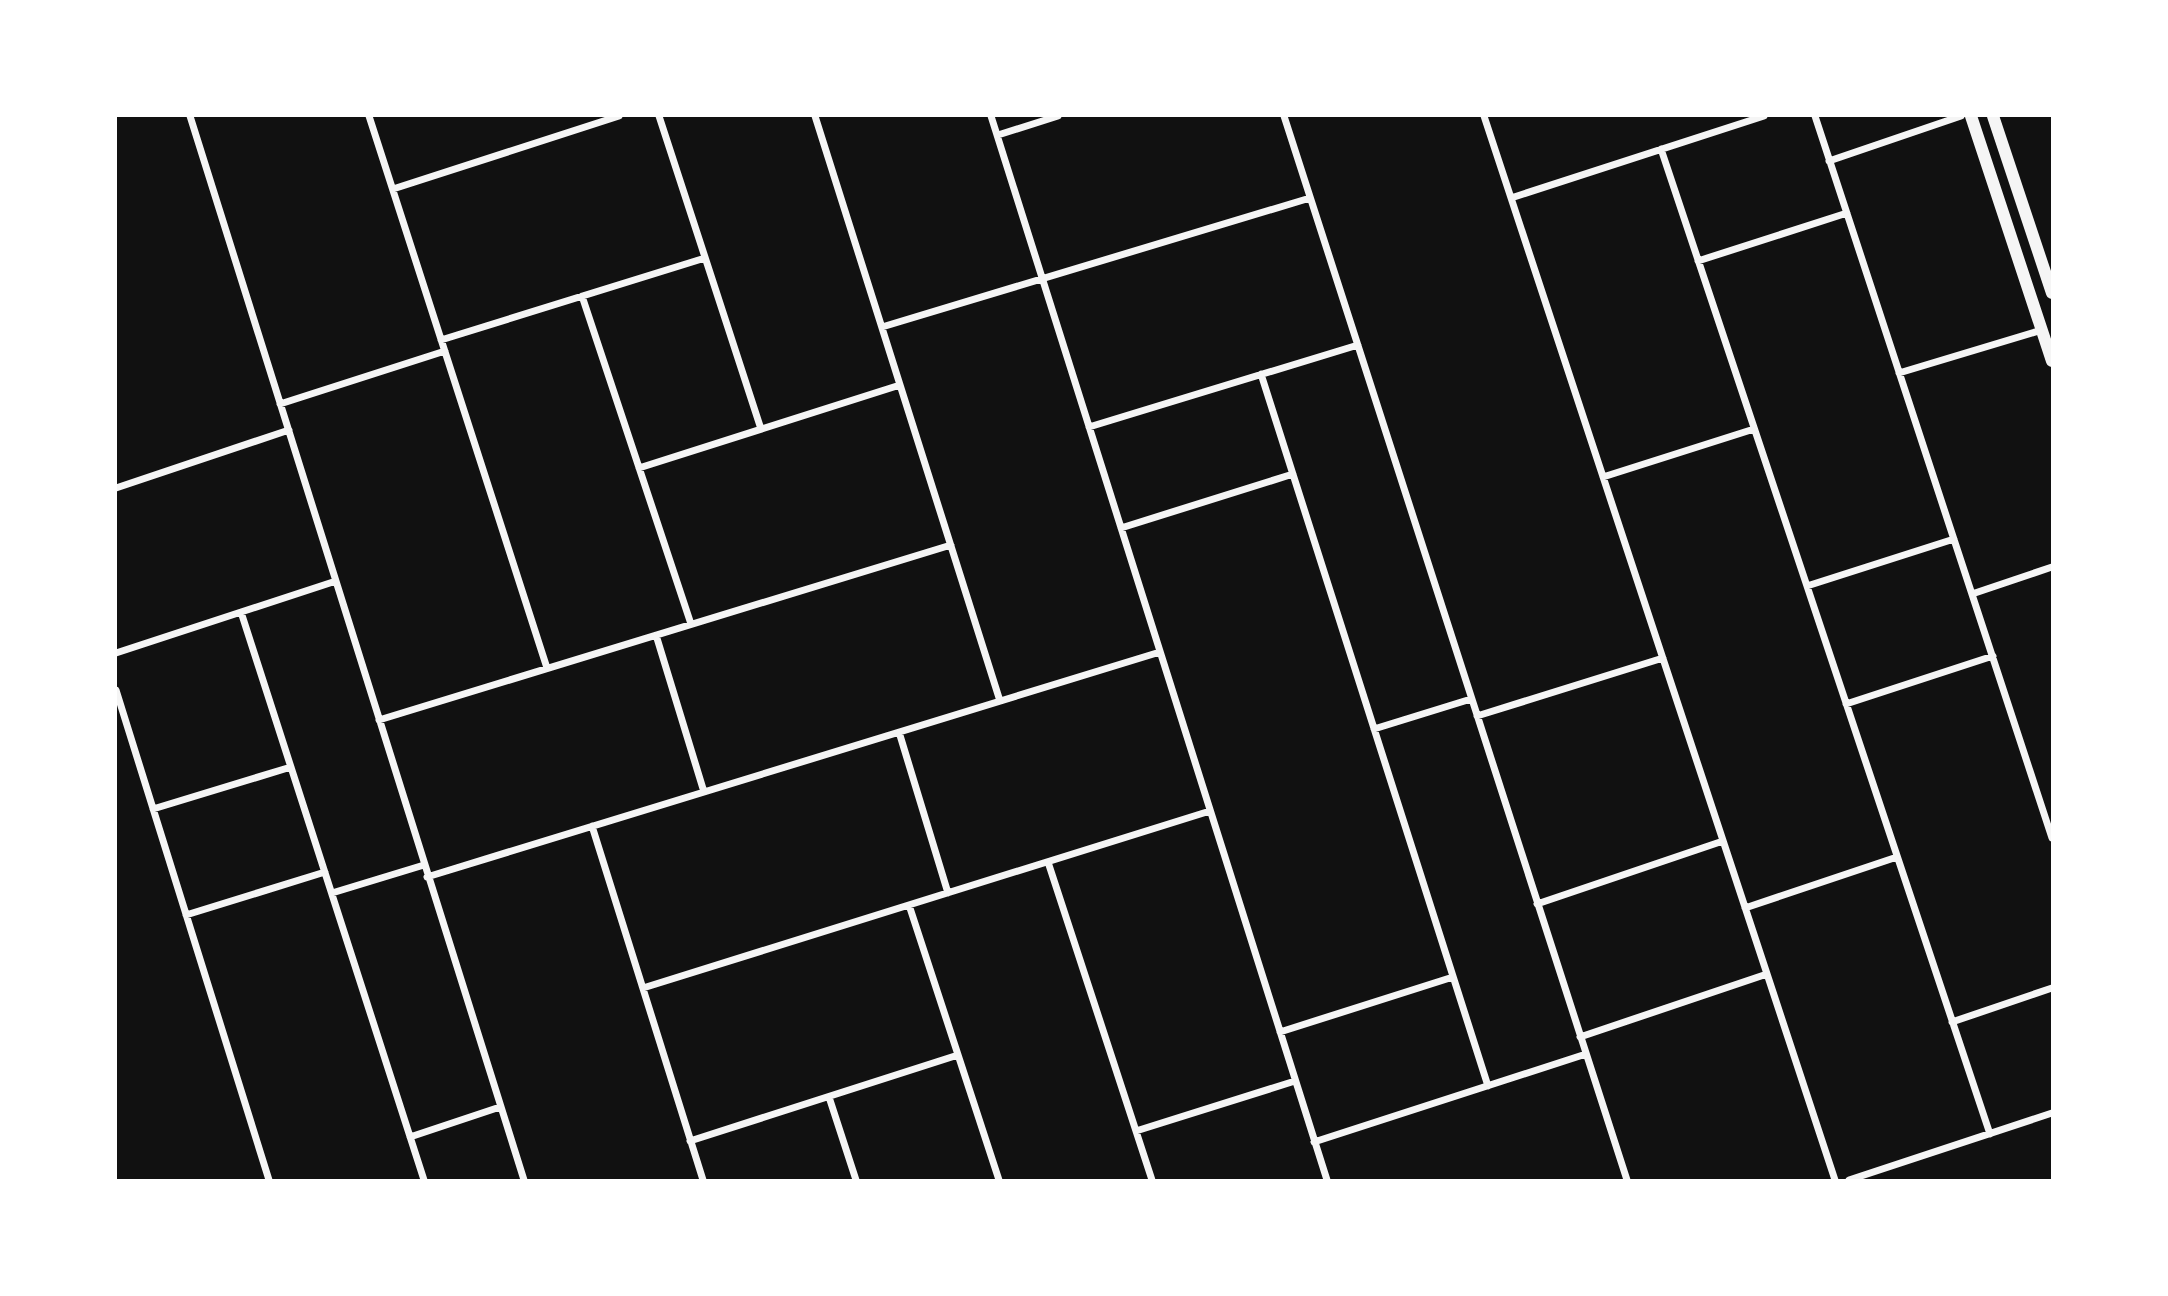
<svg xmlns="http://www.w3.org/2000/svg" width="2168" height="1296" font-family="Figtree,sans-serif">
<rect width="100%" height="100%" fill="#111"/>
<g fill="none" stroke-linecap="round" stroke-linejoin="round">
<path stroke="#f5f5f5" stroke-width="7" d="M190,116L524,1180
M369,116L547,668
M659,116L761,429
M815,116L1000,701
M991,116L1327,1180
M1284,116L1627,1180
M1484,116L1835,1180
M1815,116L2052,838
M998,135L1058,116
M1661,149L1990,1134
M1829,161L1961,116
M393,189L619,116
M1511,198L1764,116
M1698,261L1847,213
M582,296L691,624
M882,327L1310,198
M441,340L705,258
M1899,373L2042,330
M1261,374L1488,1086
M280,404L445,351
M1089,427L1358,345
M639,468L900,385
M1603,477L1754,429
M116,488L289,430
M1121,528L1293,474
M1807,586L1954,539
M1972,594L2052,567
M241,612L424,1180
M656,635L704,792
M116,653L336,581
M116,690L269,1180
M1846,704L1993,656
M1477,716L1663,658
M379,720L951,545
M1374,729L1471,699
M899,732L948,893
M153,809L291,767
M592,826L703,1180
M1048,862L1152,1180
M427,877L1160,652
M332,893L424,865
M1537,904L1723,841
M909,905L999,1180
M1745,908L1897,857
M186,915L325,872
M643,988L1210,811
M1952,1022L2052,988
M1280,1032L1453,977
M1580,1037L1767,974
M829,1097L856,1180
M1136,1131L1295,1081
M410,1137L500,1107
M690,1141L958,1055
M1314,1142L1586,1054
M1849,1180L2052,1113"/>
<path stroke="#f5f5f5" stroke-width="12" d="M1971,116L2052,361
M1993,116L2052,293"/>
</g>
<rect width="2168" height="1296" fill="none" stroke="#ffffff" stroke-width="234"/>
</svg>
